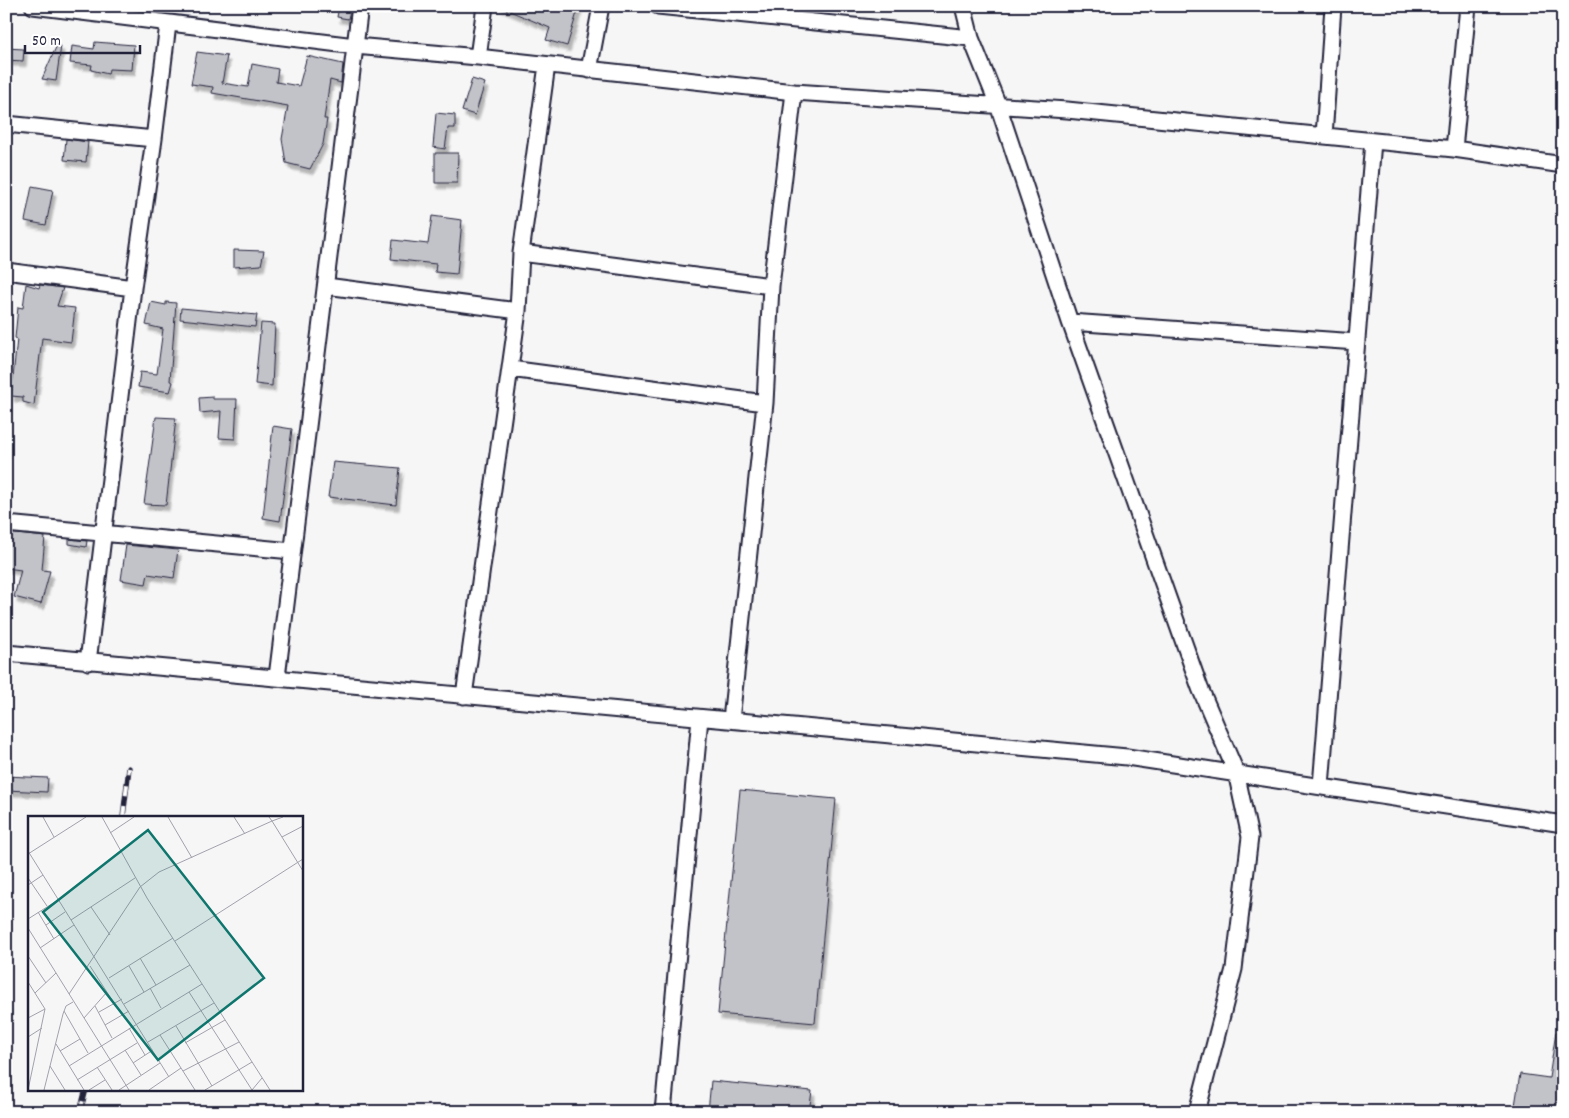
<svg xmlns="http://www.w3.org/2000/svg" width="1569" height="1118" font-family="Dekko,sans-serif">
<defs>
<filter id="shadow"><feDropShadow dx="3" dy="5.5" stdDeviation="1" flood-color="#0004"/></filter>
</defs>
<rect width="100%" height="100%" fill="#f6f6f7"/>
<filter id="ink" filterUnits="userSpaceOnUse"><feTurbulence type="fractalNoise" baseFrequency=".02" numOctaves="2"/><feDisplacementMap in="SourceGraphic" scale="10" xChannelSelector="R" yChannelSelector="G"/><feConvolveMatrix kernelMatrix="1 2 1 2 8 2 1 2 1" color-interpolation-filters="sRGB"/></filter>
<g filter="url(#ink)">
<path fill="#c2c2c9" stroke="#22223b" filter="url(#shadow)" d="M339,6H351L348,19L337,17Z
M498,6H579L567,46L546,40L550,28Z
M95,42L134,45L132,70L109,69L108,74L91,70L92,65L70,63L72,46L94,49Z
M57,45L61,46L56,81L42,79Z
M6,48L24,49L23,61L6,60Z
M197,52L227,56L222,83L248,87L252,64L278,69L276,82L299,86L307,56L343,64L341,83L330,80L324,119H327L323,144L310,169L286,163L282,139L288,106L212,93L213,87L191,84Z
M472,79L485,83L475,115L462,111Z
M436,113L455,115V128H448L445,149L433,147Z
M66,139L88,142L86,162L64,160Z
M435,153H458L457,183H435Z
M32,186L53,190L46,225L25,221Z
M432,216L462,220L457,274L435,272L436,264L391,259L393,240L428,244Z
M234,250L264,251L261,265L234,267Z
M26,284L39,288L40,285L63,288L57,306L75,308L71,342L42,338L34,405L23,402V397L11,396L17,339L15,338L18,307L23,308Z
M151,302L166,305V302L176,303L170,381L173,382L170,392L138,387L140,372L157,374L163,329L146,325Z
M181,308L257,315L255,327L180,319Z
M261,323L275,324L272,386L255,384Z
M213,397V399H237L235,439L219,438L221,411L200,413L199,398Z
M156,417L176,418L166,505L144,504Z
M273,426L292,429L280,521L263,518Z
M333,462L400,468L396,505L328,497Z
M6,533L45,537L42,570L50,571L41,604L14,597L21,570L6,568Z
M69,539L87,541L86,547L69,544Z
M126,545L178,550L174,578L148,574L146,584L121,580Z
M6,776L48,778L47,792L6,790Z
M740,790L836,799L815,1023L718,1014Z
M1556,1032H1563V1091L1559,1090L1556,1112H1514L1520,1074L1549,1078Z
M711,1081L812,1091L809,1112H708Z"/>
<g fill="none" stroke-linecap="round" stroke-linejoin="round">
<g stroke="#22223b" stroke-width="19">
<path id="minor" d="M33,6L355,46L478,57L794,92L1067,110L1454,149L1563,165
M658,6L971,38
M963,6L971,38L998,105L1070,322L1200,688L1236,772L1250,837L1234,969L1197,1112
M478,57L485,6
M589,70L601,6
M6,124L154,139
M1324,136L1333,6
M1454,149L1468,6
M521,253L771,286
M6,271L133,288
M326,286L518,311
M1070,322L1357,342
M510,369L765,403
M6,524L292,551
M6,653L1127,757L1563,824
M88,662L133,288L154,139L168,24
M277,677L360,6
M464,696L518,311L521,253L547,65
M731,720L765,403L771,286L794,92
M1321,786L1373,141
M663,1112L700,718"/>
</g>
<use href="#minor" stroke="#fff" stroke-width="15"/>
<g stroke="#22223b" stroke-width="5.5">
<path id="rail" d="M123,817L129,768
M80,1112L86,1089"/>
</g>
<use href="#rail" stroke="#fff" stroke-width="4" stroke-dasharray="11" stroke-linecap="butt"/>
</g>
</g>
<g transform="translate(28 816)">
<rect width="275" height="275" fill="#f6f6f7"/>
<path fill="none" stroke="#a1a1ac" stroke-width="1" d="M15,1L26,21M74,1L119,82L242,274M140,1L164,42M206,1L217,18M241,1L244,5L255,1M82,17L106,1M254,21L275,10M0,35L141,261M0,38L58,1M0,62L19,90M0,69L15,59M63,91L82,119M10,96L26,123M0,103L30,84M43,104L107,62M18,109L37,96M0,112L101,274M147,125L275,43M12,132L46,109M0,140L18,167M112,142L128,169M62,150L86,187M101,150L116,176M81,162L145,122M0,166L17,193L0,274M122,172L133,192M161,176L224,274M7,177L28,157M41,178L112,71L131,56L244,5L275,55M96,188L162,149M67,190L84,222M36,195L60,237M71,196L94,183M0,202L17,193M56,202L79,176M77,209L101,195M148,210L184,270M101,212L117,239M132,219L167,274M0,221L14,212M120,226L186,187M157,227L197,204M28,228L56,274M97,234L113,259M32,235L52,223M105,247L125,234M22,250L37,274M41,250L174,168M69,251L84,274M155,255L211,226M49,264L109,227M16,274L35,198L38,190L45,186M61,274L77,264M91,274L132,247M121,274L153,252M177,274L224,246M224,274L234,262"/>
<path fill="#0f766e" fill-opacity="0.15" stroke="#0f766e" stroke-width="2.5" d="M120,14L236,162L130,244L15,96Z"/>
<rect width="275" height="275" fill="none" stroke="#22223b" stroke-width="2.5"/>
</g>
<rect width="1569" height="1118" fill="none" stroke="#fff" stroke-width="25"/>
<rect x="12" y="12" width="1544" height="1093" fill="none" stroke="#22223b" stroke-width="2" filter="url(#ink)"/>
<path d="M25 45v8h115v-8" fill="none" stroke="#22223b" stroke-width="2.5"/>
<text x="32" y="45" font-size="15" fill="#22223b" stroke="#ffffff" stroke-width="4" paint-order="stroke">50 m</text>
</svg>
